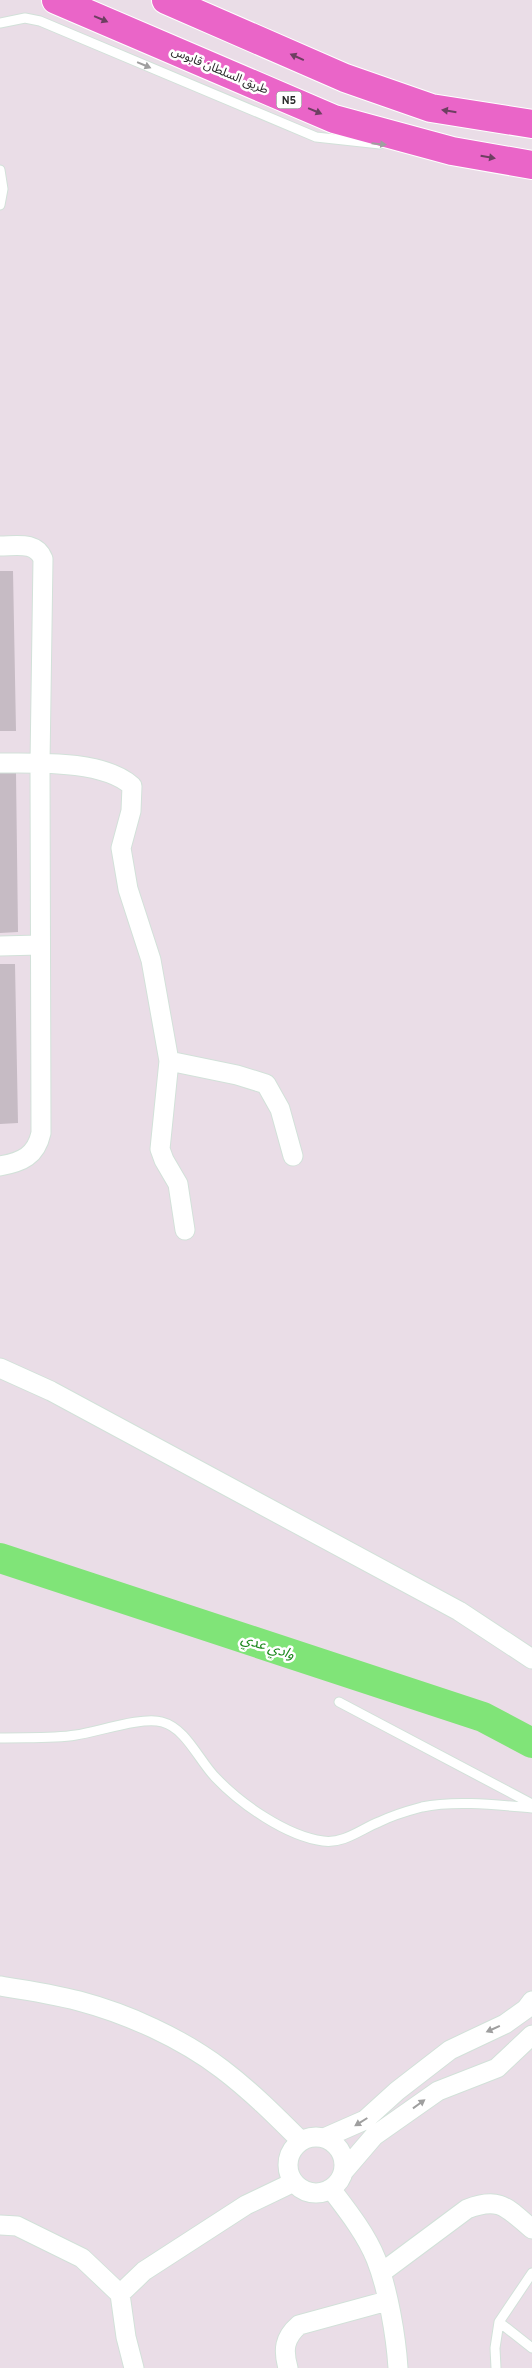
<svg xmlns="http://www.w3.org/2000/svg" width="532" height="2368" font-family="Overpass,'Noto Sans Arabic',sans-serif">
<rect width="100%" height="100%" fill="#eadde7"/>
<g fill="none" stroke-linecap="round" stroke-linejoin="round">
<path stroke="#80e478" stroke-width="30" d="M0,1558L483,1717L532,1743"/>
</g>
<path fill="#c6bbc4" d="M0,571H13L16,731H0Z
M0,773H16L18,932L0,933Z
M0,964H15L18,1123L0,1124Z"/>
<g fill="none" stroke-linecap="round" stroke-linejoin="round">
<g stroke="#d2e1d9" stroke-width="11">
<path id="service" d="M0,23L25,18L40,21L316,137L380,144
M0,170L3,189L0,205
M339,1702L532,1804
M0,1738C25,1737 51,1739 76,1735C97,1732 143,1716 162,1722C186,1728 199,1761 216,1778C241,1804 286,1836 323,1841C344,1844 361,1829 379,1822C393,1815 407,1811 422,1807C455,1800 498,1805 532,1808
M499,2322L532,2348
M496,2368L495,2348L499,2322L532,2273"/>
</g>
<g stroke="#d2e1d9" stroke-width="21">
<path id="minor" d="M0,546C16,546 36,541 43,559L40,763L41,1133C36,1156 22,1162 0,1166
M0,763C37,763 104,760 132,786L131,811L121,848L128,889L151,960L169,1061L160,1149L164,1160L178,1184L185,1230
M0,946L39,945
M169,1061L237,1075L266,1084L280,1109L293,1156
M0,1368L51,1391L459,1611L532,1659
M0,1986C26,1990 53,1994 79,2001C128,2014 181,2038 222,2069C251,2091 276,2116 301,2141
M288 2165a28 28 0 1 1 56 0a28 28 0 1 1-56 0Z
M324,2138L365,2120L397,2091L450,2050L505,2024L526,2009L532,2001
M344,2171L374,2136L438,2091L497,2068L532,2035
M331,2189C347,2210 366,2234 376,2259C388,2289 396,2336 398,2368
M0,2225L17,2226L82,2258L120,2294
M381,2273L467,2209C500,2196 507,2208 532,2229
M134,2368L126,2337L120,2294L144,2271L246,2205L294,2182
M288,2368C283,2350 284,2338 299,2325L387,2301"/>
</g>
<g stroke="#fff" stroke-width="30">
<path id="trunk" d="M56,0L334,119L452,151L532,165
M166,0L345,78L431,108L532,124"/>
</g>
<use href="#service" stroke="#fff" stroke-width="9"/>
<use href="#minor" stroke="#fff" stroke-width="19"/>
<use href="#trunk" stroke="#ea65c8" stroke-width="28"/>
</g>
<defs><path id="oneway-solid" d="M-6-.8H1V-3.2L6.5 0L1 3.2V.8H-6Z" transform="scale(1.25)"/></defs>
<g fill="#6d3f61">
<use href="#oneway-solid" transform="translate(101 19) rotate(23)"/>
<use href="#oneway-solid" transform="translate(297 57) rotate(-156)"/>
<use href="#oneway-solid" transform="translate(315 111) rotate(23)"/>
<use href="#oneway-solid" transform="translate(449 111) rotate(-171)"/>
<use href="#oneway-solid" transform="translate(488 157) rotate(10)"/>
</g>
<g fill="#9f9f9f">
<use href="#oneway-solid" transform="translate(144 65) rotate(23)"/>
<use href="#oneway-solid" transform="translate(379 144) rotate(6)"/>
<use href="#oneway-solid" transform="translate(493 2029) rotate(156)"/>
<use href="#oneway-solid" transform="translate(419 2104) rotate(-36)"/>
<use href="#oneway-solid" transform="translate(361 2122) rotate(148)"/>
</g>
<g text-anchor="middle" stroke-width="5" stroke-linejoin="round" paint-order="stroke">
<rect fill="#fff" stroke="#6a6a6a" stroke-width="1" x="276.5" y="91.5" width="25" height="17" rx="4"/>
<g font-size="11" font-weight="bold" fill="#2a2a2a">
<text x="289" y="104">N5</text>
</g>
<g font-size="12" fill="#2a2a2a" stroke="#fff">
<text transform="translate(220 70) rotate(23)" y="4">طريق السلطان قابوس</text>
</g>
<g font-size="14" font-style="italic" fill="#19881a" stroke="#fff">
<text transform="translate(268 1646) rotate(18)" y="5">وادي عدي</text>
</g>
</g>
</svg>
